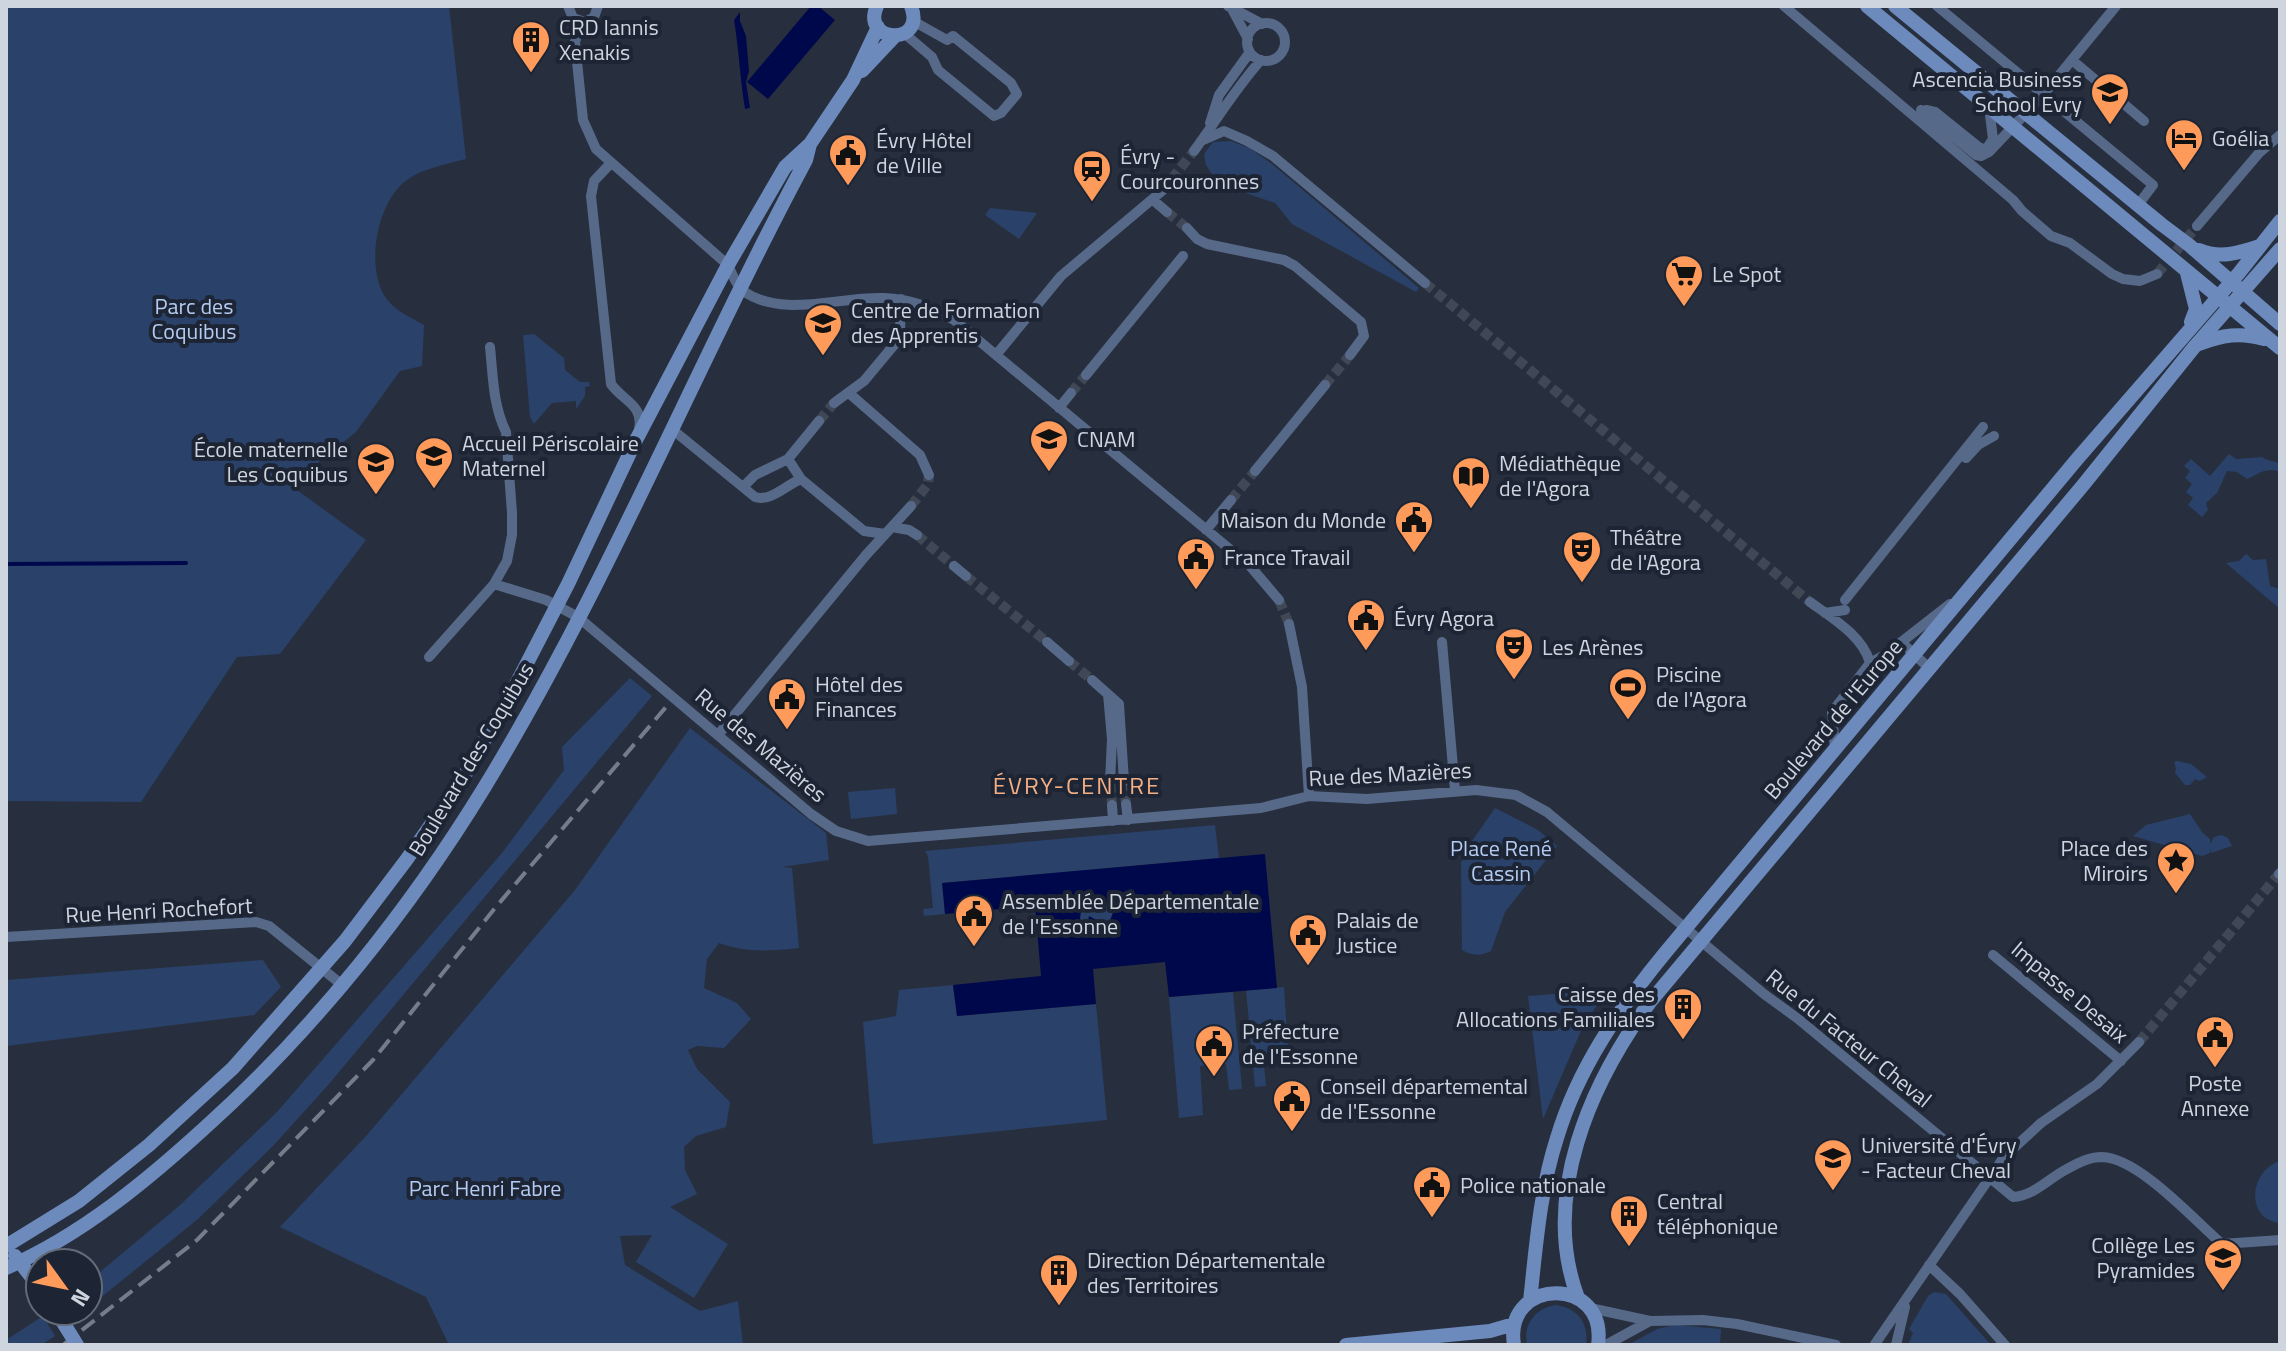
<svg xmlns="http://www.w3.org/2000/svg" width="2286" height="1351" font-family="'Titillium Web',sans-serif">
<rect width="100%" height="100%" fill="#272f3e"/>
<path fill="#2a416a" d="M6,6H449L466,159C447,164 423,168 407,180C377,201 366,265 384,295C393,310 410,317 424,325L422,366L400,371L356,432L290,485L366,540L280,654L237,657L141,802L6,801Z
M1231,141L1249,148L1272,164L1419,288L1416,292L1292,224L1275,203L1234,189L1212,174L1206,165L1204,154L1213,142Z
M990,208L1037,213L1019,239L985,215Z
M534,334L564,358L565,370L580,382H589L590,386L585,387V396L576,409V401L552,403L534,424L530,417L523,335Z
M2229,454L2236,459L2262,457C2268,462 2274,460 2280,464V472C2266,466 2258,475 2247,479L2237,472L2227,471L2217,493L2206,503L2208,510L2202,517L2188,505L2193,498L2186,492L2192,484L2185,478L2190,471L2184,466L2191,459L2210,476Z
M2246,554L2253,560L2266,559L2270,586L2280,589V609L2226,563L2239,561Z
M630,678L652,696L329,1084L273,1146L198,1219L88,1308V1282L179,1206L277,1112L502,853L564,770L562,747Z
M690,728L826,833L829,860L782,867L792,868L799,948C770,951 746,953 719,943L707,959L704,988L737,1003L751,1019L724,1048L697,1046L688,1050L697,1069L730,1102L726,1127L696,1136L684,1147L685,1170L697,1194L670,1207L728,1244L694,1298L636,1262L652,1235L620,1236L625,1265L700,1311L738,1301L743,1345H449L426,1297L280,1227L367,1135L575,890Z
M2177,761L2191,764L2207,777L2200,781L2195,779L2190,785H2185L2175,773L2176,768L2174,762Z
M895,788L897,814L851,819L848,792Z
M1495,808L1538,830L1557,846L1505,912L1491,951C1481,956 1472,956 1462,950L1461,863L1470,844Z
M2190,814L2202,832L2210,839V844L2214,837L2221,835L2228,838L2232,846L2211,853L2210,848V853L2202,856L2133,836L2146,825Z
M1215,825L1219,858L943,883L945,914L924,916L923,909L933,908L928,856L925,851Z
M1090,902L1109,903L1114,910L1110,921L1102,923L1093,919L1083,923L1080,919L1081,909Z
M263,960L281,987L254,1015L6,1046V980Z
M953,985L957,1016L1096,1004L1107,1120L873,1144L863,1022L896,1016L899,990Z
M1284,987L1288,1051L1263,1054L1266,1086L1255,1087L1246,990Z
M1607,990L1583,1026L1543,1119L1528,996Z
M1233,992L1242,1089L1229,1090L1226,1064L1200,1066L1203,1115L1179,1118L1169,997Z
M2280,1161V1223C2244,1219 2250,1170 2280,1161Z
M1934,1292L1946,1294L1991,1345H1908L1913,1333L1909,1329L1928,1296Z
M1555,1305C1578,1308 1589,1323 1586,1345H1527C1523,1324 1535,1309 1555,1305Z
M43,1316L55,1336L41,1345H6V1340Z
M1675,1325L1721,1329L1720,1345H1628L1657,1329Z"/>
<path fill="#00084c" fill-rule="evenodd" d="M811,6H818L835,20L768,99L747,82Z
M740,12V21L746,36L749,71L746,82L750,108L745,109C740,79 739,51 734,20Z
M1265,854L1277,988L1169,997L1165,962L1093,969L1096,1004L957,1016L953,985L1041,976L1035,906L945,914L942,883ZM1090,902L1109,903L1114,910L1110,921L1102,923L1089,916L1088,922L1083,923L1080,919L1081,909Z"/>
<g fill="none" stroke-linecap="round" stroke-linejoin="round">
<path stroke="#00084c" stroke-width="4" d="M6,564L186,563"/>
<path stroke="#404856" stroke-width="10" stroke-dasharray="10 5" stroke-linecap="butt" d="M1162,191L1194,151
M1167,212L1187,228
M2157,274L2197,226
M1425,283L1810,602
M1325,385L1350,355
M1071,393L1086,375
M819,421L834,403
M1231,500L1255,471
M911,506L928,484L929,475
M917,535L954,566
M966,576L1047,642
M1279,600L1289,624
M1069,661L1092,680
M1124,781L1126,804
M1110,783L1112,805
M2139,1042L2279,874"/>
<path stroke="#576989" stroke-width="10" d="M568,6L573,18L585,22L594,17L598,6
M1228,6L1262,24
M1784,6L2013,200L2022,211L2051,236L2070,243L2112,274L2123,279L2140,281L2157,274
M1937,6L2153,185L2138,205
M1232,9L1248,39
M581,22L575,42L583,120L596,149L728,265C732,273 736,286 743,291C783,319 839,296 884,298C910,299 931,307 954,320L1250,566L1279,600
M1247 42a19 19 0 1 1 38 0a19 19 0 1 1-38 0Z
M905,34L932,57L938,70L994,116L1001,113L1017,94L1011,83L953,36L947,40L913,21
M2072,60L2144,121
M1921,110L1976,155L1981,156L1989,152L2043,95L2116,6
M1926,110L1935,112L1981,149L1987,148L1993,139L1989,107
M1210,123L1219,95L1250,52
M1201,141L1224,131L1247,141L1273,156L1425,283
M1194,151C1216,121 1235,89 1261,60
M610,164L594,181L591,196L611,384C623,401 644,405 639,429
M1153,200L1167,212
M2197,226L2259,153L2280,135
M1187,228L1197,239L1207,244L1284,260L1295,266L1361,322L1364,336L1350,355
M996,355L1061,276L1162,191
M1086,375L1183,256
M850,394L920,455L929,475
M834,403L864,381L894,345L900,331L901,299
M1059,408L1071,393
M673,430L755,497C771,502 786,485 801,479
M1966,458L1978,445L1994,436
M788,459L801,479L864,531L885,534
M1255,471L1325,385
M743,487L755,475L788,459L819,421
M892,527L909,530L917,535
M1206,530L1231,500
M954,566L966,576
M494,584L546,600L578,617L811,814L836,831L868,841L1261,808L1309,796L1367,799L1476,790L1516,795L1547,812L1764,994L1797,1018L2013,1197C2034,1196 2049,1178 2067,1169C2078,1163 2089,1157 2102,1157C2139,1158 2194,1220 2222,1244L2280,1240
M1845,600L1983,427
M1810,602C1832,618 1863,636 1870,663L1832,712L1835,750
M1825,613L1845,610
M1289,624L1302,687L1309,796
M1047,642L1069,661
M1442,642L1455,790
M1901,642L1929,668
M429,657L494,584L507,561L512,535V513L506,432C493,406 493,376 490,347
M1870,663L1886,654L1950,604
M1092,680L1119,704L1124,781
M1108,694L1112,739L1110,783
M718,735L866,555L911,506
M1126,804L1128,820
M1112,805L1113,821
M2279,874L2280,873
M6,937L256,922L269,926L341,984
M1993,955L2121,1061
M1929,1265L1960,1294L2005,1345
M1590,1308L1650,1321L1703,1320L1737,1324L1836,1345
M1875,1344L2004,1157L2041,1123L2097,1084L2139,1042
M1606,1345L1648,1322
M1896,1345L1905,1307"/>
<path stroke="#6d8abc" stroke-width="14" d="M877,6C860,43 927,47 911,6
M1867,6L2280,348
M1895,6L2161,224L2189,245L2280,324
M862,71L895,36
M2199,250C2220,259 2239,253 2260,246
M2187,273L2196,309L2191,322
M2199,344C2222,335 2240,332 2264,339
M6,1246L79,1201L149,1145L233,1068L345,941L407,859L462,780L513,690L568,584L635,442L728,265L785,167L810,144L853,80L878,27
M15,1256L40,1288
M6,1268C82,1235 149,1179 210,1123C315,1028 410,909 484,788C607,587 695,367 806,160L810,144
M1578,1298C1540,1197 1590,1084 1650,1002L2084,484L2195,346L2280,249
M1530,1301C1536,1247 1540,1190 1557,1138C1578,1068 1619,1009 1665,953L2078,458L2239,273L2280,221
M1346,1345L1490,1331L1514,1324
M1514,1345C1503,1277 1608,1275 1598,1345"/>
<path stroke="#767d8a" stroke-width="4" stroke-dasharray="16 8" stroke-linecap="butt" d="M63,1345L197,1240L373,1060L495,908L666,707"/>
<path stroke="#6d8abc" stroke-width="14" d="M56,1311L77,1345"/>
</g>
<defs>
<g id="building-pin" transform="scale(2)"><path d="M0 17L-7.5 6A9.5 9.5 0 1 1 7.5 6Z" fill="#ff9b5a" stroke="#1d2534"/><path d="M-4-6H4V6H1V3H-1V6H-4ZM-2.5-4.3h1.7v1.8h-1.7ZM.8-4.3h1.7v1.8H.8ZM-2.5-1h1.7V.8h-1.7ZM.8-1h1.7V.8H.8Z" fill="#111"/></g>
<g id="university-pin" transform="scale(2)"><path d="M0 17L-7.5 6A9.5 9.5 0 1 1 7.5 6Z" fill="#ff9b5a" stroke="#1d2534"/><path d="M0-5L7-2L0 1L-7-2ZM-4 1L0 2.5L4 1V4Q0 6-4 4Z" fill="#111"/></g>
<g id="hotel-pin" transform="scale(2)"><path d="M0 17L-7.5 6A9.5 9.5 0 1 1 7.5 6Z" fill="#ff9b5a" stroke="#1d2534"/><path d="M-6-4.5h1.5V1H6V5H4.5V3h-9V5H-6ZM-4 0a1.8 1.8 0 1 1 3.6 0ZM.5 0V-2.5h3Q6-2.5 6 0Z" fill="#111"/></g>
<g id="civic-pin" transform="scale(2)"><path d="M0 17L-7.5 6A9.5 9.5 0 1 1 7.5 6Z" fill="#ff9b5a" stroke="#1d2534"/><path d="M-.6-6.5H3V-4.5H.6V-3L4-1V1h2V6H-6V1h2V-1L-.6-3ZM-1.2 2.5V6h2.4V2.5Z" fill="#111"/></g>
<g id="station-pin" transform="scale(2)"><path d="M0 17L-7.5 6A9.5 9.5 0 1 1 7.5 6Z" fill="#ff9b5a" stroke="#1d2534"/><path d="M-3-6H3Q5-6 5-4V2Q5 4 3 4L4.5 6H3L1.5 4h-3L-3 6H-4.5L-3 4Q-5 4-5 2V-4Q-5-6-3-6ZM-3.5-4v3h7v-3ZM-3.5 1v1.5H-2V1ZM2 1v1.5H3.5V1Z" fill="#111"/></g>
<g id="supermarket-pin" transform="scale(2)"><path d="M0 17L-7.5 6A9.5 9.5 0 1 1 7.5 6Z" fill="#ff9b5a" stroke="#1d2534"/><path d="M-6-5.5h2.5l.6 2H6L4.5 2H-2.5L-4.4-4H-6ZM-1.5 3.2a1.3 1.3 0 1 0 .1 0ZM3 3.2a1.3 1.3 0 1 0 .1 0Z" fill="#111"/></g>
<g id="school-pin" transform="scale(2)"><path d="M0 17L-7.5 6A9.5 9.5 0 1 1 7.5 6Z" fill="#ff9b5a" stroke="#1d2534"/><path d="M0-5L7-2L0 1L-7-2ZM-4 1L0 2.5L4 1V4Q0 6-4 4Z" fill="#111"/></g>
<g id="library-pin" transform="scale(2)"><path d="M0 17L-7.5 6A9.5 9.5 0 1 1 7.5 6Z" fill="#ff9b5a" stroke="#1d2534"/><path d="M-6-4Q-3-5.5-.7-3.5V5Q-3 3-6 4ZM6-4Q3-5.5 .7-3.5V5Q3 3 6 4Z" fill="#111"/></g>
<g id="theatre-pin" transform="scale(2)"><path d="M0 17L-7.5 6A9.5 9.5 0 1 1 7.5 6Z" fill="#ff9b5a" stroke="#1d2534"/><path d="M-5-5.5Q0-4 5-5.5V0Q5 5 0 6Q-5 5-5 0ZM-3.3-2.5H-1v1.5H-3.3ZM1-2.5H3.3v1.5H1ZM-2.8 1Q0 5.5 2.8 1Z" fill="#111"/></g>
<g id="stadium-pin" transform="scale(2)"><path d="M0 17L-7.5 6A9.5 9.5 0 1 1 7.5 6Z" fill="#ff9b5a" stroke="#1d2534"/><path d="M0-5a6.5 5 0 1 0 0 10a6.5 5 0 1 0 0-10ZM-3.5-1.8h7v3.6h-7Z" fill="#111"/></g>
<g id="sight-pin" transform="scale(2)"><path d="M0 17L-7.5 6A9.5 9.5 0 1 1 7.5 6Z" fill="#ff9b5a" stroke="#1d2534"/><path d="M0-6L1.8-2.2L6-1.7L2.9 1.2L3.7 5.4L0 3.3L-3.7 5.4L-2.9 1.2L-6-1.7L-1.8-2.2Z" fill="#111"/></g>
</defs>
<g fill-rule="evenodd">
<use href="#building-pin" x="531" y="40"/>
<use href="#university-pin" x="2110" y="92"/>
<use href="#hotel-pin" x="2184" y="138"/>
<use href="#civic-pin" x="848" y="153"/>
<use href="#station-pin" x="1092" y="169"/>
<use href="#supermarket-pin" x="1684" y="274"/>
<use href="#university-pin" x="823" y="323"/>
<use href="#university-pin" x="1049" y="439"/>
<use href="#school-pin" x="434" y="456"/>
<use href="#school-pin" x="376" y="462"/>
<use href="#library-pin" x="1471" y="476"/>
<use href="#civic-pin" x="1414" y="520"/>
<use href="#theatre-pin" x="1582" y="550"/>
<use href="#civic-pin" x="1196" y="557"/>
<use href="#civic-pin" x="1366" y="618"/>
<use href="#theatre-pin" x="1514" y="647"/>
<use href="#stadium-pin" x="1628" y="687"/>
<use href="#civic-pin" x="787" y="697"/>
<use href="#sight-pin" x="2176" y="861"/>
<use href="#civic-pin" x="974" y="914"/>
<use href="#civic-pin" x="1308" y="933"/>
<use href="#building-pin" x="1683" y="1007"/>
<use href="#civic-pin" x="2215" y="1035"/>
<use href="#civic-pin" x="1214" y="1044"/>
<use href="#civic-pin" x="1292" y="1099"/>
<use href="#university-pin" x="1833" y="1158"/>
<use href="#civic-pin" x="1432" y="1185"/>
<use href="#building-pin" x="1629" y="1214"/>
<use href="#school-pin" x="2223" y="1258"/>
<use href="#building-pin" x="1059" y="1273"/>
</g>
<g text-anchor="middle" stroke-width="8" stroke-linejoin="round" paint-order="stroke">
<g font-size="22" fill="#cfd5df" stroke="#1d2534" text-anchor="start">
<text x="559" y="35">CRD Iannis<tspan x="559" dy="25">Xenakis</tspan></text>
<text x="2082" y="87" text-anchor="end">Ascencia Business<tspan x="2082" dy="25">School Evry</tspan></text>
<text x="2212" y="146">Goélia</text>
<text x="876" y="148">Évry Hôtel<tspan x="876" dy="25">de Ville</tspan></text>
<text x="1120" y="164">Évry -<tspan x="1120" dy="25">Courcouronnes</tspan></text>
<text x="1712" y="282">Le Spot</text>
<text x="851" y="318">Centre de Formation<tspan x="851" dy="25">des Apprentis</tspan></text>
<text x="1077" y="447">CNAM</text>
<text x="462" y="451">Accueil Périscolaire<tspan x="462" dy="25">Maternel</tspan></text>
<text x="348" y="457" text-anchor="end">École maternelle<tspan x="348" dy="25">Les Coquibus</tspan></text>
<text x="1499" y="471">Médiathèque<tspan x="1499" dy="25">de l'Agora</tspan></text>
<text x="1386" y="528" text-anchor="end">Maison du Monde</text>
<text x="1610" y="545">Théâtre<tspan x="1610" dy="25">de l'Agora</tspan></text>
<text x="1224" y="565">France Travail</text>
<text x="1394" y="626">Évry Agora</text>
<text x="1542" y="655">Les Arènes</text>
<text x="1656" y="682">Piscine<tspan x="1656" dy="25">de l'Agora</tspan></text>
<text x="815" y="692">Hôtel des<tspan x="815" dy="25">Finances</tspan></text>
<text x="2148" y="856" text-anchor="end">Place des<tspan x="2148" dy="25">Miroirs</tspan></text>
<text x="1002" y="909">Assemblée Départementale<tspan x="1002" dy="25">de l'Essonne</tspan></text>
<text x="1336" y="928">Palais de<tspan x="1336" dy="25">Justice</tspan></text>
<text x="1655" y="1002" text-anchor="end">Caisse des<tspan x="1655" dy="25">Allocations Familiales</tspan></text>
<text x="1242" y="1039">Préfecture<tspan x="1242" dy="25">de l'Essonne</tspan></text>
<text x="2215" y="1091" text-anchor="middle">Poste<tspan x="2215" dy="25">Annexe</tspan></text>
<text x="1320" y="1094">Conseil départemental<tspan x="1320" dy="25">de l'Essonne</tspan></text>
<text x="1861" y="1153">Université d'Évry<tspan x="1861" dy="25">- Facteur Cheval</tspan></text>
<text x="1460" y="1193">Police nationale</text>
<text x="1657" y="1209">Central<tspan x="1657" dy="25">téléphonique</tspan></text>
<text x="2195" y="1253" text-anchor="end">Collège Les<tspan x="2195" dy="25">Pyramides</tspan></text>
<text x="1087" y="1268">Direction Départementale<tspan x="1087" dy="25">des Territoires</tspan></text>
</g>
<g font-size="22" fill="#b4cbf3" stroke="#1d2534">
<text x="194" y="314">Parc des<tspan x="194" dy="25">Coquibus</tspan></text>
<text x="1501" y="856">Place René<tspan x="1501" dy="25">Cassin</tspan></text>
<text x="485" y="1196">Parc Henri Fabre</text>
</g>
<g font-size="22" fill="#cfd5df" stroke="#1d2534">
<text transform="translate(1833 719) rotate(-50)" y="8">Boulevard de l'Europe</text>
<text transform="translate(761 745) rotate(40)" y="8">Rue des Mazières</text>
<text transform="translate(471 759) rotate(-59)" y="8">Boulevard des Coquibus</text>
<text transform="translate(1390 774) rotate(-3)" y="8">Rue des Mazières</text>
<text transform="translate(159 910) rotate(-3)" y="8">Rue Henri Rochefort</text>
<text transform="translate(2070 992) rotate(40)" y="8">Impasse Desaix</text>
<text transform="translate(1849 1038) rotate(39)" y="8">Rue du Facteur Cheval</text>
</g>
<g font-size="24" letter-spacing="2" fill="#f4ae83" stroke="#1d2534">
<text x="1077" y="794">ÉVRY-CENTRE</text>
</g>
</g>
<rect width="2286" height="1351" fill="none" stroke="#cfd5df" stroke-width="16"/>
<g transform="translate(64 1287) rotate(123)"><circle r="38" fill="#1d2534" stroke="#646b78" stroke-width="2"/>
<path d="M0-6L14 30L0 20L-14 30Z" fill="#ff9b5a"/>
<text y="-12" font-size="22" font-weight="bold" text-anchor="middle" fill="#cfd5df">N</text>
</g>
</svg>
